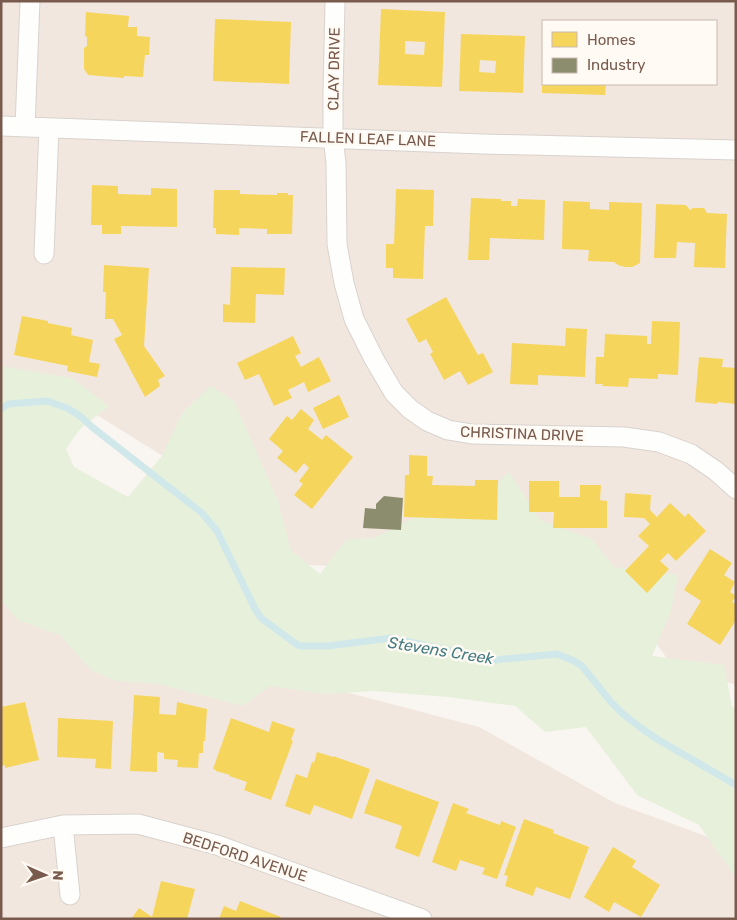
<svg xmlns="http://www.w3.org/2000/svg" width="737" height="920" font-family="Rubik,sans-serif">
<rect width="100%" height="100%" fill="#f9f5f0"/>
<path fill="#f1e7de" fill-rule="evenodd" d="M1,1H736V685L671,664L610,578L263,563L179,466L68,397L1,394ZM543,21H716V84H543Z
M1,600L36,611L479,727L615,803L736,847V919H1Z"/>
<path fill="#e7f0db" d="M1,366L72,378L109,406L80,429L66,449L74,467L128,497L162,456L182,413L211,386L234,401L278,501L291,550L320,574L347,539L374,538L432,509L483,497L509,472L540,520L592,539L614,567L678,575L671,611L652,656L724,665L732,707H736V876L733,874L699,825L637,795L586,727L545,732L515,706L448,697L374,691L325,694L270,686L243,706L159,684L116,681L91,670L60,635L18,620L1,600Z"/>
<path fill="#f6d55c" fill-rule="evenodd" d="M381,9L445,12L442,87L378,85ZM405,41L425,42L424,55L405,54Z
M86,12L129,16L128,27H137V36L150,37L149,55H145L143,77L124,76V78L88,75L84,69V48L87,46V37L85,36Z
M215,19L291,22L289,84L213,81Z
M461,34L525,36L523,93L459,91ZM480,60L496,61L495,73L479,72Z
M542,84H606L605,95L542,93Z
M92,185L118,186V194L151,195V188L177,189V227L121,226V234H102V225H91Z
M396,189L434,190L433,226H425L423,279L393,278V268H386V244H394Z
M214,190H240V194L277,195V193H288V195H293L292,234H267V229L239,228V235L216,234V228H213Z
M471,198L501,199V201H511V206H517L518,199L545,200L544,240L490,238L489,260H468Z
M563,201L590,202V209L609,210V202L642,203L640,263L632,267H625L618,265L614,262L588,261L589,250L562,249Z
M656,204L686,205L690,210L693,208H704L707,213L727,214L725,268L694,267L695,243L677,242L676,258H654Z
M104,265L149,268L144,346L165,376L158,380L160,386L145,397L114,339L122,335L113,319H105L106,292H103Z
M231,267L285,268L284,295L256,294L255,323L223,322V304L230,305Z
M446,297L478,355L483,353L493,372L468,385L460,371L444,380L430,354L433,352L426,339L419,343L406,319Z
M22,316L48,321V323L72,328L71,335L93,340L89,362L100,364L97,377L67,371L68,366L14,355Z
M652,321L680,322L678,375L658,374V379L629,378L628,387L602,386L603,384H595L596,357H604L605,334L647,336V344H651Z
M566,328L587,329L585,377L538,375V385L510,384L512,343L565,346Z
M293,336L301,353L295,356L301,367L319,357L331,381L308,392L304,382L288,390L292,398L274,406L259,374L245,380L237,363Z
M699,357L723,359L722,367L736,368V404L718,402L717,404L695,402Z
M339,395L349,417L323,429L313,408Z
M301,409L314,420L308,429L322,440L326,435L353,457L312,509L294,495L303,484L299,481L309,468L304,463L296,473L277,458L283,451L269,439L287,416L292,420Z
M409,455L427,456V476H433L432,485L475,486V480H498L497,520L404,517L405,475H409Z
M529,481H559V497H580V485H601L600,500L607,501V528H553L554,512H529Z
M625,493L651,495L650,510L657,517L670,503L685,517L688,513L706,531L676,561L668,553L660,561L669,569L647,593L625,571L649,546L638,536L650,524L644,518L624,517Z
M710,549L732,563L724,575L735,582L730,592L736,596L732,602L736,604V620L720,645L687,624L701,601L684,590Z
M134,695L160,697L159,714L176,715L177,702L207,709L205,741H203V753H199L198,768L177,767L178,760L164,759V753L157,752V772L130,771Z
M25,702L39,760L5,768V765L1,766V707Z
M58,718L113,721L111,769L95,768L96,759L57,757Z
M231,718L269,732L272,721L295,729L291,740L293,741L271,800L244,790L247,782L229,776L230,775L216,771V770L213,769Z
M317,752L333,757V756L370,769L352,819L314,805L310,815L285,806L296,774L307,778L312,762L314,763Z
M376,779L439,802L419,857L395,848L402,826L364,813Z
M453,803L469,809L466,813L500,825L501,821L516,827L497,879L482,874L485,868L460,860L456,871L432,862Z
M524,819L554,830L553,833L589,847L570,899L536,887L533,896L505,886L508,876L504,875Z
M613,847L636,861L632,867L660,885L641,917L614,902L609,912L584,897Z
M161,881L195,889L187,919H131L139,908L152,917Z
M240,901L281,917L280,919H219L224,906L236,911Z"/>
<path fill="#8c8c6e" d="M384,496L403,498L401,530L363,528L365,508L376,509V504Z"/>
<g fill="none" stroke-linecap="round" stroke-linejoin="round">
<path stroke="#d1e8ea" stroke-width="7" d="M1,409L8,404L47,401L67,408L80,416L92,427L202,513L217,531L255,609L261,618L296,644L300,646H328L391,638L494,660L557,654L574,661L582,666L611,702L623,714L641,728L657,739L736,785"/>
<g stroke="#d9d2cd" stroke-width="21">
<path id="minor" d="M335,1L333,94V137L336,163L337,244L344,283L354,319L374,359L394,393L410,409L427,421L448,430L472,434L624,437L659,442L691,454L716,471L736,489
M1,126L482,144L736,150
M25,127L30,1
M44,254L49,128
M63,825L70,895
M1,838L63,825L138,824L217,845L422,919"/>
</g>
<use href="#minor" stroke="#fefefd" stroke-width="19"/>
</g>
<g text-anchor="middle" stroke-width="5" stroke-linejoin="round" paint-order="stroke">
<g font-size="15" fill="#795b4e" stroke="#fffaf3">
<text transform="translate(334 69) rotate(-89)" y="5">CLAY DRIVE</text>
<text transform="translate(368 139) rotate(2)" y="5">FALLEN LEAF LANE</text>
<text transform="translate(522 434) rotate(2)" y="5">CHRISTINA DRIVE</text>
<text transform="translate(245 857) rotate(18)" y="5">BEDFORD AVENUE</text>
</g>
<g font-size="16" font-style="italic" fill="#447c84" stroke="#fffaf3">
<text transform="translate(441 650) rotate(9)" y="6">Stevens Creek</text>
</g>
</g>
<rect width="737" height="920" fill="none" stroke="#795b4e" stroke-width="5"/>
<rect x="542" y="20" width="175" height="65" fill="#fffaf3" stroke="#c9bab1"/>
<rect x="552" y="32" width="25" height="15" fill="#f6d55c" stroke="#c9bab1"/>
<text x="587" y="45" font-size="15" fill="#795b4e">Homes</text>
<rect x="552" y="58" width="25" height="15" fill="#8c8c6e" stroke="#c9bab1"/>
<text x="587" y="70" font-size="15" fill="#795b4e">Industry</text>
<g transform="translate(45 875) rotate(92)" stroke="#fffaf3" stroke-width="4" paint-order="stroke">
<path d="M0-4L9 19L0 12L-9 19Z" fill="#795b4e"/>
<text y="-8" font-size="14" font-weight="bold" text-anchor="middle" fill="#795b4e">N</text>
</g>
</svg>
